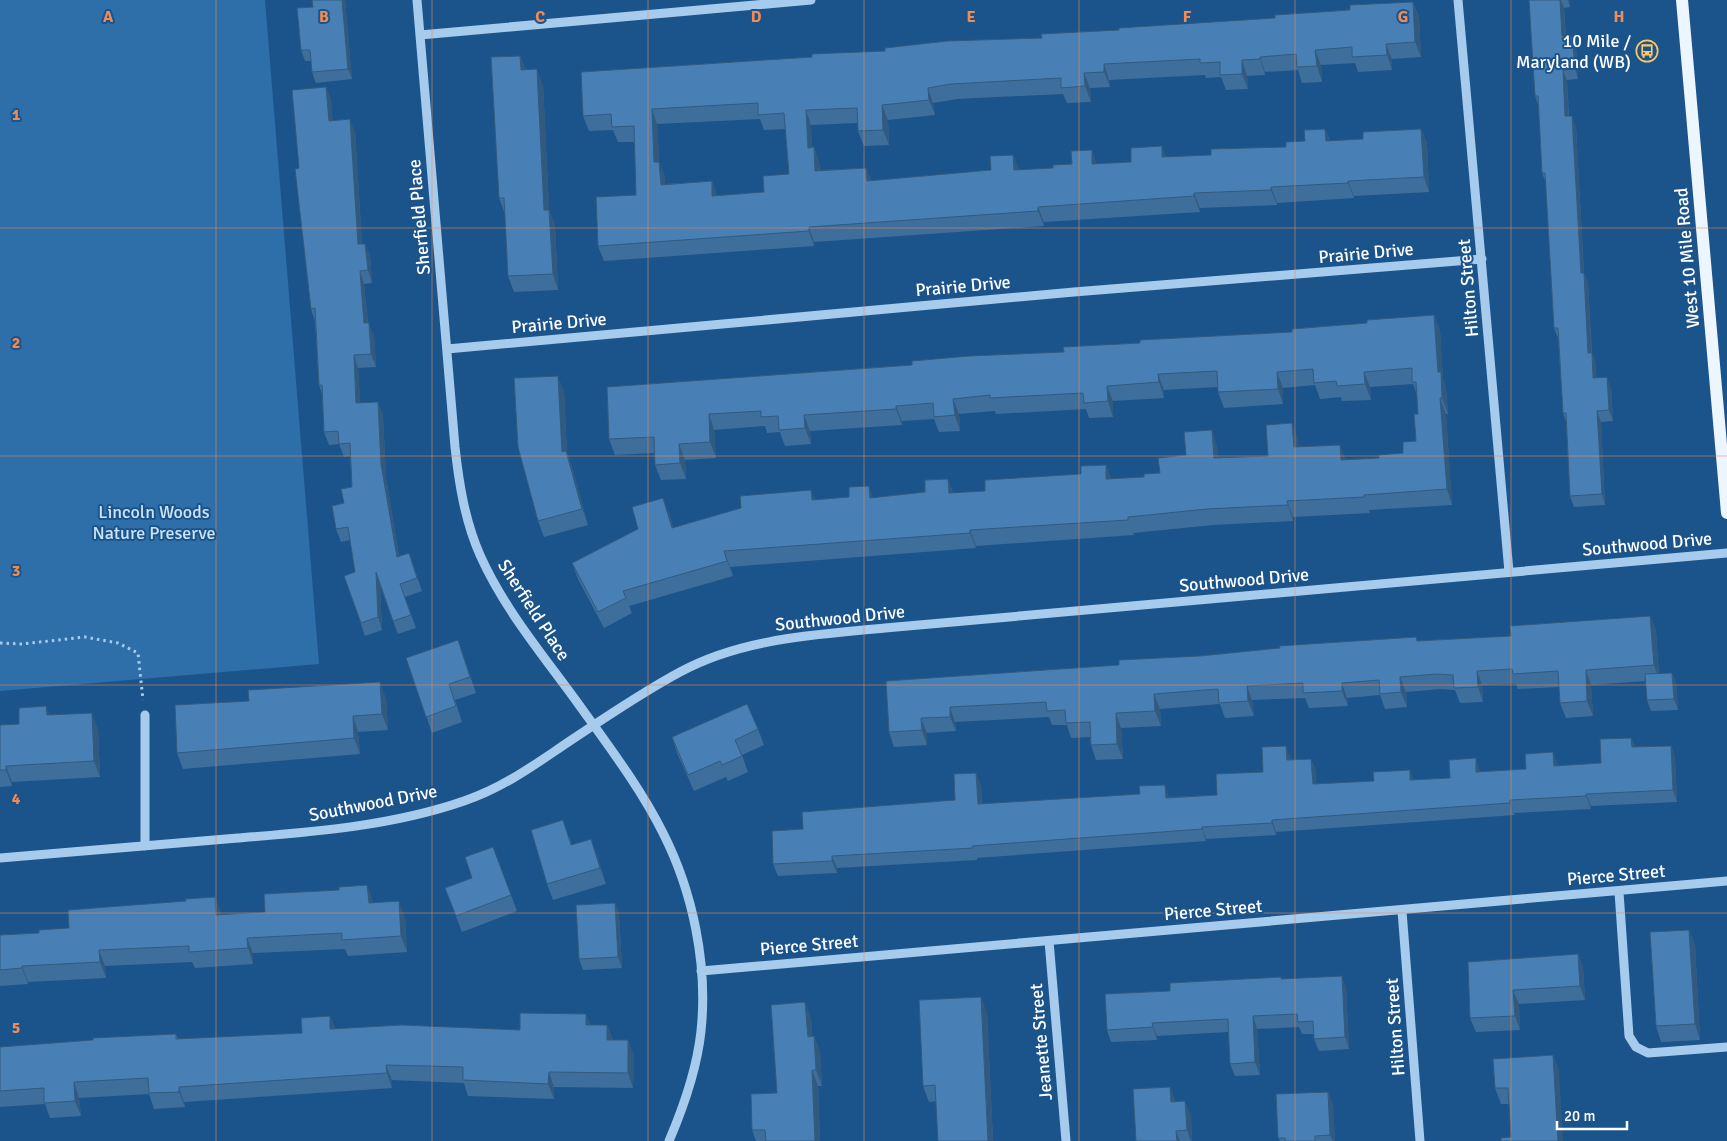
<svg xmlns="http://www.w3.org/2000/svg" width="1727" height="1141" font-family="Signika,sans-serif">
<rect width="100%" height="100%" fill="#1b548b"/>
<path fill="#2e6ea9" d="M0,0H265L319,664L0,691Z"/>
<g fill="none" stroke-linecap="round" stroke-linejoin="round">
<path stroke="#a7cbed" stroke-width="3" stroke-dasharray="2.5 4" stroke-linecap="butt" d="M0,643L22,644L85,637L118,643L138,653L143,700"/>
<path stroke="#a7cbed" stroke-width="9" d="M417,0L455,447C459,484 465,521 480,555C504,609 543,655 577,702C607,744 640,787 663,833C693,892 708,965 701,1031C697,1069 684,1106 669,1141
M1458,0L1509,572
M420,35L811,0
M447,349L1074,292L1482,259
M145,715V846
M0,858C79,851 159,845 238,838C313,832 392,826 464,801C500,789 530,768 561,747C600,721 639,694 680,672C743,638 815,635 885,628L1727,553
M1619,892L1629,1036L1636,1047L1648,1053L1727,1047
M1402,911L1420,1141
M1049,941L1066,1141
M701,971L1727,881"/>
<path stroke="#edf5ff" stroke-width="12" d="M1682,0L1727,513"/>
</g>
<path fill="#3e6e9c" fill-rule="evenodd" d="M312,0H345L352,79L316,83L312,72L311,61H305L301,50L313,7Z
M1529,0H1570V7L1564,8L1566,36H1572L1576,47L1578,79L1567,80L1569,116L1576,127L1584,273L1588,283L1592,353L1596,364V378L1611,388L1613,421L1601,422L1605,505L1574,507L1570,496L1566,422L1563,413L1558,338L1554,328L1546,183L1542,173L1539,107L1535,96Z
M1413,2L1419,17L1421,57L1392,59V70L1358,72L1355,63L1321,65L1322,82L1302,83L1298,70L1265,72V75L1247,76L1248,89L1226,90L1221,77L1206,78L1205,75L1109,80L1110,87L1090,88L1091,102L1067,103L1063,94L957,99L933,103L935,115L888,120L889,145L864,146L858,131V123L811,125L812,147H814L819,162L820,170L866,168L871,181L991,170L1013,155L1019,170L1053,168L1097,164L1131,162L1166,157L1211,155L1286,147L1305,141L1325,129L1330,141L1363,139L1421,129L1427,144L1429,192L1354,196V198L1277,203V205L1200,208V212L1044,222V226L814,242V246L604,261L598,246L636,195L635,142H618L613,130L589,131L583,116L812,57L1042,38L1119,30L1275,18ZM760,119L764,130L785,129L789,174L764,192L717,196L712,181L665,184V177L659,162L657,124Z
M520,56L525,69L543,85L549,210L555,226L558,290L514,292L508,276L505,214L499,198Z
M326,87L331,100L332,121L355,132L362,244H365L370,256L372,283L364,284L368,323L374,336L376,367L358,368L360,403L378,402L383,415L386,477L399,556L409,553L422,591L405,597L416,628L398,634L380,586L382,630L365,636L344,576L355,572L350,540L341,542L336,529L344,503L352,487L350,456L344,457L339,444L329,445L324,432L322,394L319,385L315,321L311,309L299,168Z
M1434,315L1440,331L1443,379L1446,388L1448,414H1446L1452,505L1369,510L1370,513L1293,517V521L1213,525L1133,533L1134,535L976,546V548L730,567L733,576L629,606L632,613L604,628L578,579L572,563L669,513L673,528L811,490L815,500L873,498L925,492L948,479L953,493L985,491L1081,474L1106,465L1111,479L1144,477L1160,473L1186,455L1217,446L1218,458L1268,456L1298,439V447L1345,460L1379,458L1403,453L1416,441L1418,414L1417,395L1413,384L1370,387L1371,400L1342,401L1341,397L1320,399L1315,385L1283,388V404L1224,408L1218,392V387L1164,390V398L1113,401V417L1089,418L1086,409L996,414L995,411L959,414L960,431L939,432L934,419L902,421V425L810,431L811,444L785,446L780,432L767,433L765,426L714,430L716,458L685,460L686,479L661,480L655,465L654,453L615,455L609,439L607,387L912,365L1064,352L1140,343L1292,332Z
M564,392L567,452L572,467L588,525L544,537L538,521Z
M1650,616L1656,631L1659,674L1672,673L1676,684L1678,710L1651,711L1647,700L1646,681L1591,685L1593,716L1566,718L1560,703L1559,687L1518,689L1516,684L1482,685L1483,702L1460,703L1455,690L1441,689L1406,692L1407,707L1385,709L1380,695L1347,698L1348,706L1309,708L1305,698L1252,700L1254,716L1225,718L1220,704L1160,709L1161,726L1121,728L1123,759L1096,760L1091,745L1090,737L1071,738L1067,725H1052L1049,717L955,722L956,731L927,733V745L894,747L889,732L886,681L1119,665L1200,656L1417,641L1511,636Z
M458,640L476,693L455,700L462,722L432,733L406,658Z
M386,698L388,730L358,732L360,754L183,769L177,753Z
M46,706L49,715L98,729L100,777L12,782V786L0,787V725L19,724Z
M758,729L764,745L742,755L748,772L728,781L726,777L694,791L677,753L672,737Z
M1631,738L1635,747L1671,746L1675,758L1677,802L1591,806V809L1514,813L1515,815L1276,832V835L1206,839V841L977,858V860L837,868V873L778,876L773,864L803,829L955,800L981,785L982,804L1169,797L1217,795L1291,758V760L1311,759L1316,771V784L1450,778L1480,771V772L1526,769L1558,764V766L1601,763Z
M569,836L572,845L597,855L606,884L553,900L547,884Z
M493,847L517,911L462,932L445,888L472,878Z
M367,885L373,903L405,917L407,952L348,956L345,949L253,953V964L195,968L192,962L105,966L106,978L28,982V984L0,986V935L39,933L69,928L186,901L215,897L221,915L265,912L339,890Z
M615,903L619,914L622,968L583,970L579,959Z
M1689,930L1695,945L1700,1040L1661,1042L1656,1026Z
M1578,954L1583,968L1585,1000L1519,1004L1520,1030L1476,1032L1470,1018L1468,962Z
M1281,977L1282,979L1346,988L1349,1049L1319,1051L1314,1039V1034H1302L1299,1027L1257,1029L1260,1075L1235,1076L1230,1064L1228,1032L1157,1036V1040L1111,1042L1107,1030L1170,991Z
M987,1013L993,1141H938L936,1101L929,1102L923,1086Z
M586,1014L590,1025H607L613,1040L634,1056L633,1088L554,1087V1099L468,1096L464,1083L392,1080V1088L184,1102L185,1107L154,1109L149,1094L79,1098L81,1116L50,1118L45,1104L0,1107V1047L176,1034L178,1039L302,1033L330,1016L335,1029L520,1030Z
M811,1018L812,1037L814,1036L820,1052L822,1086H818L820,1141H756L752,1130L777,1093Z
M1553,1055L1559,1071L1511,1137L1509,1104H1501L1495,1088Z
M1170,1087L1175,1102L1185,1101L1191,1117L1192,1141H1136Z
M1328,1092L1333,1106L1335,1141H1280L1278,1138Z"/>
<path fill="#325a7f" d="M342,0H345L352,79L348,69Z
M1560,0H1561L1564,8L1566,47L1562,36Z
M1568,0H1570V7Z
M1413,2L1419,17L1421,57L1415,42Z
M1572,36L1576,47L1578,79L1575,69Z
M1386,44L1392,59V70L1387,55Z
M1315,50L1321,65L1322,82L1317,66Z
M520,56L526,72L521,70Z
M1260,57L1265,72V75L1260,59Z
M1242,60L1247,76L1248,89L1242,74Z
M1104,64L1109,80L1110,87L1104,72Z
M537,69L543,85L550,226L544,210Z
M1563,70L1567,80L1569,127L1565,116Z
M1084,73L1090,88L1091,102L1085,86Z
M326,87L331,100L334,134L329,121Z
M928,88L933,103L935,115L929,100Z
M882,105L888,120L889,145L883,130Z
M652,109L657,124L660,178L654,162Z
M806,110L811,125L813,163L808,148Z
M1572,116L1576,127L1584,273L1588,283L1592,364L1588,353L1581,273Z
M350,119L355,132L363,257L358,244Z
M1325,129L1331,144L1326,141Z
M1421,129L1427,144L1429,192L1424,177Z
M1162,146L1167,161L1162,157Z
M814,147L819,162L821,186L815,171Z
M1092,150L1097,165L1092,164Z
M1013,155L1019,170H1014Z
M659,162L665,177L666,200L661,185Z
M866,168L872,183L867,181Z
M712,181L717,196H712Z
M1348,181L1354,196V198L1348,183Z
M1271,187L1277,203V205L1271,190Z
M1194,193L1200,208V212L1194,196Z
M1038,207L1044,222V226L1038,211Z
M549,210L555,226L558,290L553,274Z
M809,227L814,242V246L809,231Z
M365,244L370,256L372,283L368,270Z
M360,271L364,284L369,336L364,323Z
M1434,315L1440,331L1443,379L1446,388L1448,414L1442,398L1438,372Z
M369,323L374,336L376,367L371,354Z
M1592,353L1596,364L1597,389L1593,378Z
M354,355L358,368L361,416L356,403Z
M1277,372L1283,388V404L1278,389Z
M1364,372L1370,387L1371,400L1365,384Z
M1158,374L1164,390V398L1159,382Z
M558,376L564,392L567,452L572,467L588,525L562,452Z
M1607,377L1611,388L1613,421L1609,410Z
M1107,386L1113,401V417L1108,401Z
M1440,398L1446,414L1452,505L1447,489Z
M953,399L959,414L960,431L955,415Z
M378,402L383,415L386,477L401,570L397,557L381,464Z
M896,406L902,421V425L896,409Z
M1597,411L1601,422L1605,505L1602,494Z
M709,414L714,430L716,458L710,442Z
M804,415L810,431L811,444L805,428Z
M1292,423L1298,439L1299,463L1294,447Z
M1212,430L1217,446L1220,474L1214,458Z
M679,444L685,460L686,479L680,463Z
M1340,445L1346,460H1341Z
M1106,465L1111,480L1106,479Z
M948,479L954,494L949,493Z
M869,486L874,501L870,498Z
M811,490L817,506L812,500Z
M663,498L669,513L677,544L672,528Z
M1287,501L1293,517V521L1288,505Z
M970,530L976,546V548L970,533Z
M724,551L730,567L733,576L727,561Z
M376,572L380,585L382,630L378,617Z
M1650,616L1656,631L1659,680L1654,665Z
M1586,670L1591,685L1593,716L1587,701Z
M1477,671L1482,685L1483,702L1478,687Z
M1672,673L1676,684L1678,710L1674,699Z
M1400,677L1406,692L1407,707L1401,692Z
M380,682L386,698L388,730L382,714Z
M1342,683L1347,698L1348,706L1342,691Z
M1247,686L1252,700L1254,716L1248,701Z
M1154,694L1160,709L1161,726L1155,711Z
M46,706L52,722L47,715Z
M950,707L955,722L956,731L950,717Z
M92,713L98,729L100,777L94,761Z
M1116,713L1121,728L1123,759L1117,744Z
M353,716L358,732L360,754L354,738Z
M921,718L927,733V745L922,730Z
M1631,738L1636,750L1632,747Z
M1286,746L1291,758V772L1287,760Z
M1671,746L1675,758L1677,802L1673,790Z
M1553,752L1558,764L1559,778L1554,766Z
M1476,758L1480,771L1481,784L1476,772Z
M1311,759L1316,771L1317,796L1313,784Z
M6,766L12,782V786L6,770Z
M1410,770L1414,782L1410,780Z
M976,773L981,785L982,816L978,804Z
M1165,785L1169,797L1170,810L1166,798Z
M1586,794L1591,806V809L1586,796Z
M1510,800L1514,813L1515,815L1510,803Z
M1272,820L1276,832V835L1272,823Z
M1202,827L1206,839V841L1202,829Z
M591,839L597,855L606,884L600,868Z
M832,856L837,868V873L832,861Z
M367,885L373,901L374,919L369,903Z
M215,897L220,913L221,931L216,915Z
M399,901L405,917L407,952L401,936Z
M615,903L619,914L622,968L618,957Z
M1689,930L1695,945L1700,1040L1695,1024Z
M247,938L253,953V964L248,948Z
M99,950L105,966L106,978L100,962Z
M1578,954L1583,968L1585,1000L1580,986Z
M22,966L28,982V984L22,968Z
M1342,976L1346,988L1349,1049L1345,1037Z
M1513,990L1519,1004L1520,1030L1515,1016Z
M981,997L987,1013L993,1141H988Z
M805,1002L811,1018L813,1053L808,1037Z
M586,1014L591,1029L586,1025Z
M330,1016L335,1031L330,1029Z
M1253,1016L1257,1029L1260,1075L1255,1062Z
M1152,1023L1157,1036V1040L1153,1027Z
M607,1025L613,1040H607Z
M814,1036L820,1052L822,1086L816,1070Z
M628,1040L634,1056L633,1088L628,1073Z
M1553,1055L1559,1071L1563,1141H1558Z
M386,1065L392,1080V1088L387,1073Z
M812,1070L818,1086L820,1141H815Z
M549,1072L554,1087V1099L548,1084Z
M74,1082L79,1098L81,1116L75,1101Z
M179,1087L184,1102L185,1107L179,1092Z
M1170,1087L1176,1103L1171,1102Z
M1328,1092L1333,1106L1335,1141H1333L1330,1135Z
M1185,1101L1191,1117L1192,1141H1191L1187,1130Z
M1176,1131L1180,1141H1177Z"/>
<path fill="#4880b5" stroke="#325a7f" fill-rule="evenodd" d="M312,0H342L348,69L312,72L310,50H301L297,8L313,7Z
M1529,0H1560L1562,36H1572L1575,69L1563,70L1565,116H1572L1581,273H1584L1588,353H1592L1593,378L1607,377L1609,410L1597,411L1602,494L1570,496L1566,413H1563L1558,328H1554L1545,173H1542L1538,96H1535Z
M1413,2L1415,42L1386,44L1387,55L1352,57V47L1315,50L1317,66L1297,67L1296,54L1260,57V59L1242,60V74L1220,75V62L1200,63V59L1104,64V72L1084,73L1085,86L1061,88V78L951,84L928,88L929,100L882,105L883,130L858,131L857,108L806,110L808,148L814,147L815,171L866,168L867,181L991,170L990,156L1013,155L1014,170L1053,168V165L1072,164L1071,151L1092,150V164L1131,162V148L1162,146V157L1211,155V149L1286,147V142L1305,141L1304,130L1325,129L1326,141L1363,139V132L1421,129L1424,177L1348,181V183L1271,187V190L1194,193V196L1038,207V211L809,227V231L598,246L596,197L636,195L634,126L612,127L611,114L583,116L581,72L812,57V54L885,51V48L947,41L1042,38L1041,34L1119,30V28L1275,18V15L1350,10V5ZM758,103V115L784,113L789,174L763,176L764,192L712,196V181L661,185L659,162H654L652,109Z
M520,56L521,70L537,69L544,210H549L553,274L508,276L504,198H499L491,57Z
M326,87L329,121L350,119L358,244H365L368,270L360,271L364,323H369L371,354L354,355L356,403L378,402L381,464L397,557L409,553L417,578L400,584L411,615L393,621L376,572L378,617L361,623L344,576L355,572L348,527L336,529L332,506L344,503L341,489L352,487L350,443L339,444L338,431L324,432L322,385H319L315,308L311,309L295,169L299,168L292,90Z
M1434,315L1438,372H1441L1442,398H1440L1447,489L1364,495V497L1287,501L1288,505L1207,509L1128,517V520L970,530V533L724,551L727,561L623,591L626,598L598,612L572,563L638,529L632,507L663,498L672,528L741,508L740,496L811,490L812,500L849,497V487L869,486L870,498L925,492V480L948,479L949,493L985,491V480L1081,474V466L1106,465V479L1144,477V474L1160,473L1158,458L1186,455L1184,432L1212,430L1214,458L1268,456L1266,425L1292,423L1294,447L1340,445L1341,460L1379,458V455L1403,453V442L1416,441L1414,414H1418L1416,382H1412V368L1364,372L1365,384L1337,386L1336,381L1314,383L1313,369L1277,372L1278,389L1218,392L1217,371L1158,374L1159,382L1107,386L1108,401L1084,403L1083,393L990,398V395L953,399L955,415L934,417L933,403L896,406V409L804,415L805,428L779,430L778,416L761,417V411L709,414L710,442L679,444L680,463L655,465L654,437L609,439L607,387L912,365V361L969,356L1064,352L1063,347L1140,343V340L1292,332V329L1367,323V320Z
M558,376L562,452L566,451L582,509L538,521L518,447L514,378Z
M1650,616L1654,665L1586,670L1587,701L1560,703L1558,671L1513,674L1512,669L1477,671L1478,687L1454,688L1453,675L1436,674L1400,677L1401,692L1380,694L1379,680L1342,683V691L1303,693V683L1247,686L1248,701L1219,703L1218,689L1154,694L1155,711L1116,713L1117,744L1091,745L1090,722L1066,723L1065,710L1047,711L1046,702L950,707V717L921,718L922,730L889,732L886,681L1119,665V660L1200,656L1280,648L1279,646L1416,637L1417,641L1511,636L1510,626Z
M458,640L470,677L449,684L456,706L426,717L406,658Z
M1672,673L1674,699L1647,700L1645,674Z
M380,682L382,714L353,716L354,738L177,753L175,705L249,701L248,690Z
M747,704L758,729L735,740L742,756L722,765L720,761L688,775L672,737Z
M46,706L47,715L92,713L94,761L6,766V770H0V725L19,724V708Z
M1631,738L1632,747L1671,746L1673,790L1586,794V796L1510,800V803L1272,820V823L1202,827V829L972,846L973,848L832,856V861L773,864L772,831L803,829L802,812L955,800L954,774L976,773L978,804L1140,794L1139,786L1165,785L1166,798L1217,795L1216,774L1263,772L1262,747L1286,746L1287,760L1311,759L1313,784L1374,781L1373,772L1410,770V780L1450,778L1449,760L1476,758V772L1526,769L1525,754L1553,752L1554,766L1601,763L1600,739Z
M563,820L571,845L591,839L600,868L547,884L531,830Z
M493,847L511,895L456,916L445,888L472,878L465,857Z
M367,885L369,903L399,901L401,936L342,940V933L247,938L248,948L189,952V946L99,950L100,962L22,966V968L0,970V935L39,933V930L69,928L68,910L186,901L185,899L215,897L216,915L265,912L264,894L339,890V887Z
M615,903L618,957L579,959L576,905Z
M1689,930L1695,1024L1656,1026L1650,932Z
M1578,954L1580,986L1513,990L1515,1016L1470,1018L1468,962Z
M1342,976L1345,1037L1314,1039L1313,1021L1298,1022L1297,1014L1253,1016L1255,1062L1230,1064L1228,1019L1152,1023L1153,1027L1107,1030L1105,994L1170,991V983L1281,977V979Z
M981,997L988,1141H938L935,1085L923,1086L919,1000Z
M805,1002L808,1037L814,1036L816,1070H812L815,1141H766L765,1130H752L751,1094L777,1093L771,1005Z
M520,1013L586,1014V1025H607V1040H628V1073L549,1072L548,1084L463,1080V1067L386,1065L387,1073L179,1087V1092L149,1093L148,1078L74,1082L75,1101L44,1103V1088L0,1091V1047L93,1040V1038L176,1034V1039L302,1033L301,1018L330,1016V1029L402,1025L520,1030Z
M1553,1055L1558,1141H1501V1138L1511,1137L1508,1088H1495L1493,1059Z
M1170,1087L1171,1102L1185,1101L1187,1130L1176,1131L1177,1141H1136L1133,1089Z
M1328,1092L1330,1135L1315,1136V1141H1285V1138H1278L1276,1094Z"/>
<path fill="none" stroke="#ef8b55" stroke-width="1" stroke-opacity="0.55" d="M216,0V1141M432,0V1141M648,0V1141M864,0V1141M1079,0V1141M1295,0V1141M1511,0V1141M0,228H1727M0,456H1727M0,685H1727M0,913H1727"/>
<defs>
<g id="bus-ring" transform="scale(1.125)"><circle r="9.5" fill="#1b548b" stroke="#fec764" stroke-width="1.5"/><path d="M-5-6H5V4H4V6H2V4H-2V6H-4V4H-5ZM-3.5-4V0h7V-4ZM-3.5 1.2v1.5H-2V1.2ZM2 1.2v1.5H3.5V1.2Z" fill="#fec764"/></g>
</defs>
<g fill-rule="evenodd">
<use href="#bus-ring" x="1647" y="51"/>
</g>
<g text-anchor="middle" stroke-width="4" stroke-linejoin="round" paint-order="stroke">
<g font-size="18" fill="#fff" stroke="#1b548b" text-anchor="end">
<text x="1631" y="47">10 Mile /<tspan x="1631" dy="21">Maryland (WB)</tspan></text>
</g>
<g font-size="18" fill="#fff" stroke="#1b548b">
<text transform="translate(419 217) rotate(-95)" y="6">Sherfield Place</text>
<text transform="translate(1366 253) rotate(-5)" y="6">Prairie Drive</text>
<text transform="translate(1687 258) rotate(-95)" y="6">West 10 Mile Road</text>
<text transform="translate(963 286) rotate(-5)" y="6">Prairie Drive</text>
<text transform="translate(1468 288) rotate(-95)" y="6">Hilton Street</text>
<text transform="translate(559 323) rotate(-5)" y="6">Prairie Drive</text>
<text transform="translate(1647 544) rotate(-5)" y="6">Southwood Drive</text>
<text transform="translate(1244 580) rotate(-5)" y="6">Southwood Drive</text>
<text transform="translate(534 610) rotate(57)" y="6">Sherfield Place</text>
<text transform="translate(840 618) rotate(-6)" y="6">Southwood Drive</text>
<text transform="translate(373 803) rotate(-11)" y="6">Southwood Drive</text>
<text transform="translate(1616 875) rotate(-5)" y="6">Pierce Street</text>
<text transform="translate(1213 910) rotate(-5)" y="6">Pierce Street</text>
<text transform="translate(809 945) rotate(-5)" y="6">Pierce Street</text>
<text transform="translate(1395 1027) rotate(-94)" y="6">Hilton Street</text>
<text transform="translate(1041 1042) rotate(-95)" y="6">Jeanette Street</text>
</g>
<g font-size="18" fill="#cce4f9" stroke="#1b548b">
<text x="154" y="518">Lincoln Woods<tspan x="154" dy="21">Nature Preserve</tspan></text>
</g>
</g>
<g font-size="16" text-anchor="middle" font-weight="bold" fill="#ef8b55" stroke="#1b548b" stroke-width="4" stroke-linejoin="round" paint-order="stroke">
<text x="108" y="22">A</text>
<text x="324" y="22">B</text>
<text x="540" y="22">C</text>
<text x="756" y="22">D</text>
<text x="971" y="22">E</text>
<text x="1187" y="22">F</text>
<text x="1403" y="22">G</text>
<text x="1619" y="22">H</text>
<text x="16" y="120">1</text>
<text x="16" y="348">2</text>
<text x="16" y="576">3</text>
<text x="16" y="804">4</text>
<text x="16" y="1033">5</text>
</g>
<path d="M1557 1121v8h70v-8" fill="none" stroke="#ffffff" stroke-width="2.5"/>
<text x="1564" y="1121" font-size="15" fill="#ffffff" stroke="#1b548b" stroke-width="4" paint-order="stroke">20 m</text>
</svg>
